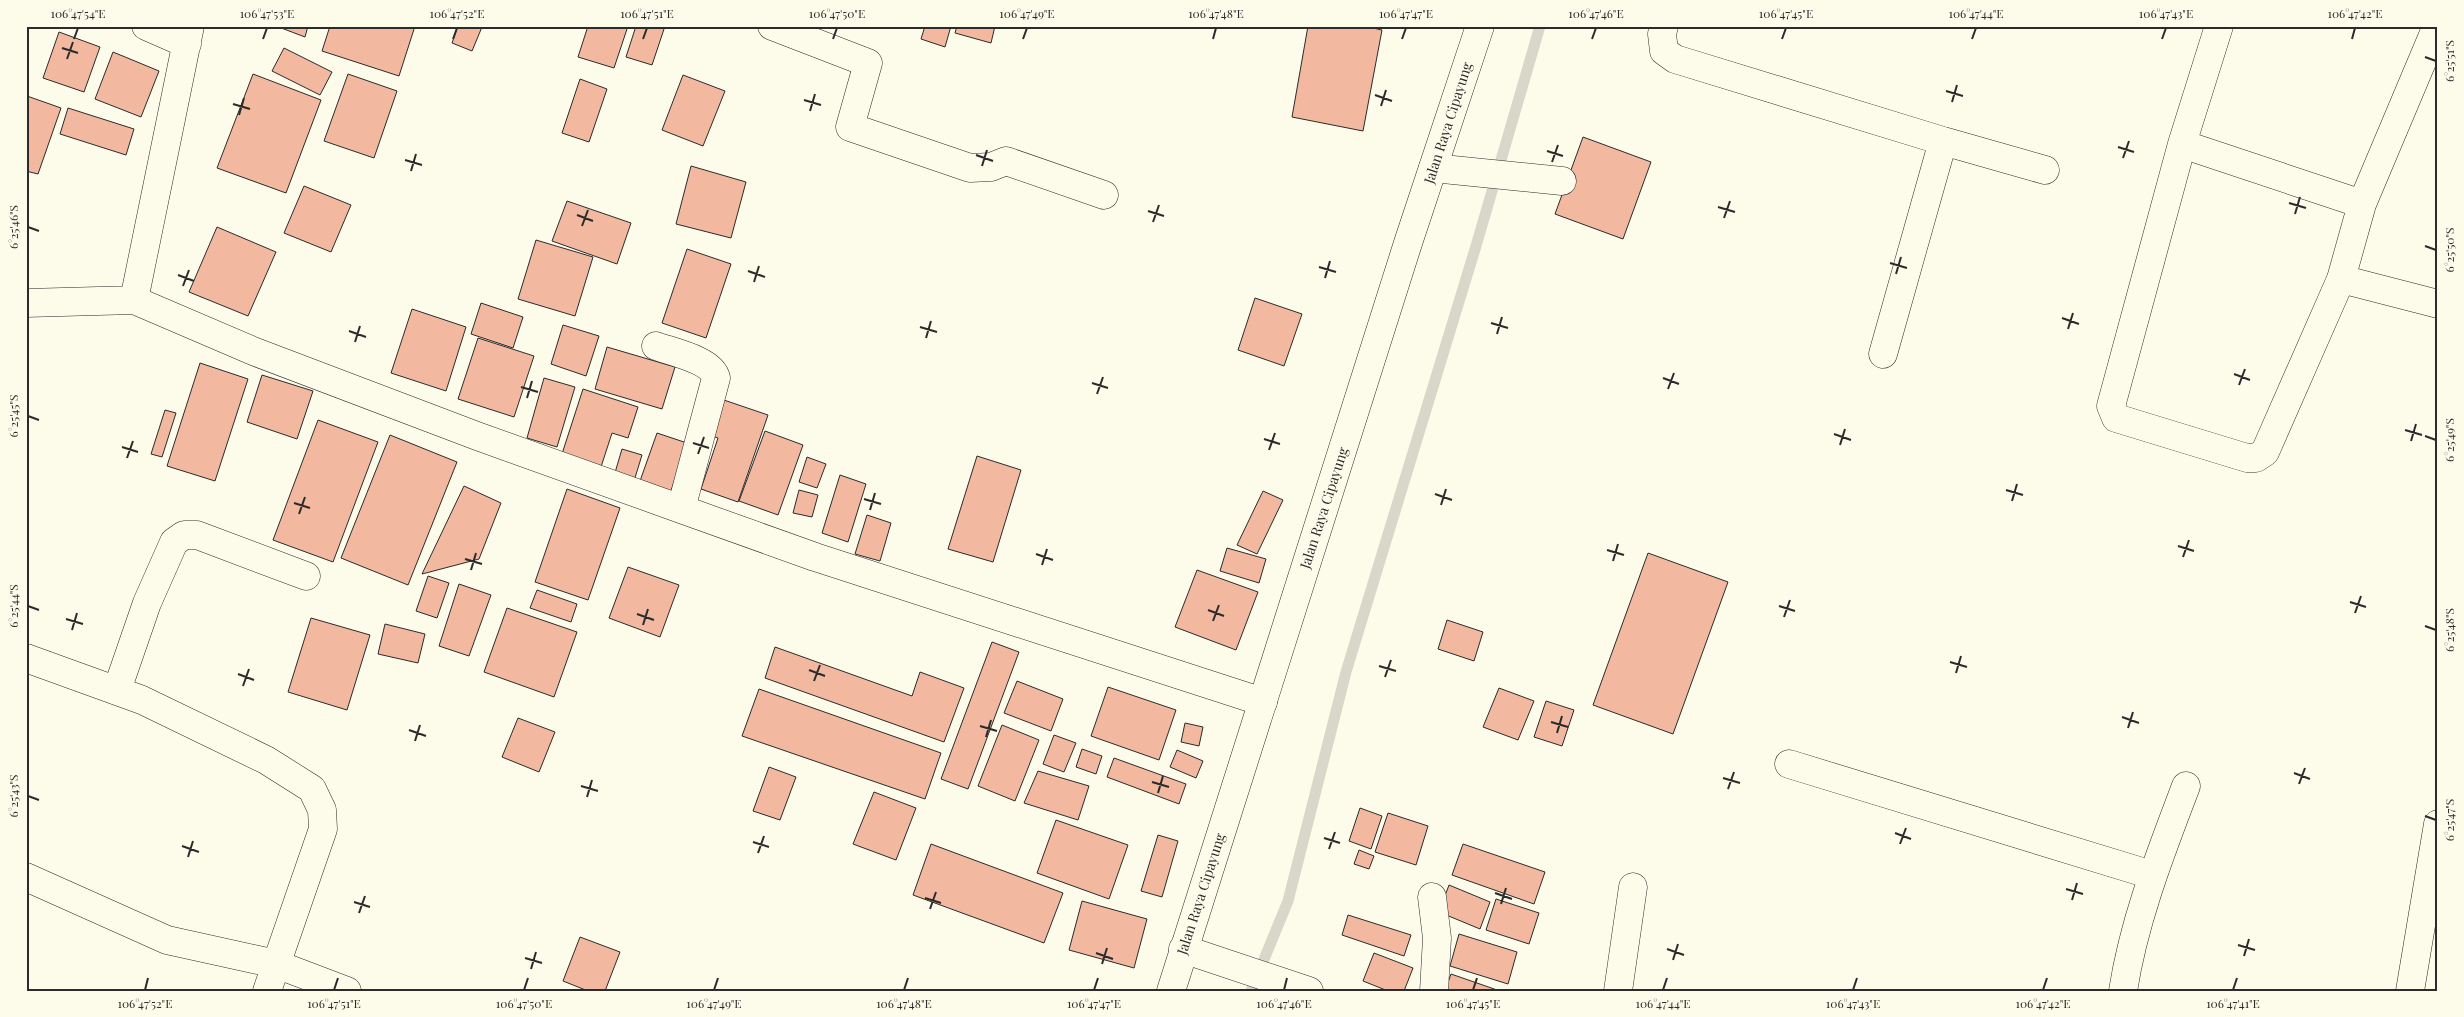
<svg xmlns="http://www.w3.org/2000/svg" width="2464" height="1017" font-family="'Playfair Display',serif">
<rect width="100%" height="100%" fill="#fdfbea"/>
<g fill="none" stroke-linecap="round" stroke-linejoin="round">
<path stroke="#d8d7c9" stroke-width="11" d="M1251,991L1288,901L1346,672L1476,246L1540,26"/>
</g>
<path fill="#f2b8a0" stroke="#2b2b2b" d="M276,26H308L305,37Z
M330,26H415L399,76L322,51Z
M458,26L482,27L472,51L452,43Z
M588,26H628L614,68L578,57Z
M636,26H665L652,65L626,57Z
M925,26H951L945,47L921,39Z
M957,26H995L991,43L955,33Z
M1308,26H1364L1382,30L1363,131L1292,117Z
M59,32L100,47L84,92L43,78Z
M284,48L332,72L320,95L272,71Z
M113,52L159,71L141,117L95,99Z
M253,74L321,100L286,193L217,168Z
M348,74L397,91L374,158L324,141Z
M683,75L725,91L703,146L662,130Z
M580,79L607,89L589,142L562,133Z
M27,96L61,108L38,174L26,171Z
M68,108L134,129L126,155L60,134Z
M1583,137L1651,162L1623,239L1555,214Z
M691,166L746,182L731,238L676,224Z
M304,186L351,205L331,252L284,233Z
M567,201L631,223L617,264L552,241Z
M217,227L276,252L248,316L189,292Z
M536,240L593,257L575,316L518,299Z
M687,249L731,264L706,338L662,323Z
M1255,298L1302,314L1284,366L1238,350Z
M481,303L523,317L513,348L471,334Z
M412,309L466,327L446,391L391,373Z
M563,325L599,336L586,376L551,364Z
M478,338L534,356L514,417L458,399Z
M607,347L675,367L662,409L595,389Z
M200,363L248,379L215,481L167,466Z
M262,375L313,391L297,439L247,422Z
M544,378L575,387L557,447L527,438Z
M583,389L638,407L628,438L612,433L600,470L561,457Z
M715,397L768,415L738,502L701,489L718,438L702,433Z
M165,410L176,413L162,457L151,454Z
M318,420L378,442L333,562L273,540Z
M765,431L803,445L778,515L739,501Z
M657,433L687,443L671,491L640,481Z
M390,435L457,462L408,585L341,558Z
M622,449L642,455L634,481L614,476Z
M977,456L1021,470L993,562L948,549Z
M807,457L826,464L817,488L799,482Z
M840,475L866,484L848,542L822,533Z
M464,486L501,503L479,559L422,574Z
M567,489L620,508L588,600L535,582Z
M799,490L818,495L812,517L793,513Z
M1263,491L1283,500L1257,554L1237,545Z
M867,515L891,523L880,561L855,554Z
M1227,548L1266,559L1259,583L1220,571Z
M1648,553L1728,582L1673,734L1593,705Z
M628,567L679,585L660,637L609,618Z
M1197,570L1258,592L1236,650L1175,627Z
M428,576L449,583L437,618L416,611Z
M459,584L491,595L469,656L439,646Z
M537,590L577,604L571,622L530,608Z
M507,608L577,632L554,697L484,672Z
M311,618L370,635L347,710L288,692Z
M1447,620L1483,632L1474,661L1438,649Z
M385,624L425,634L418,663L378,654Z
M992,642L1019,652L968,789L941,779Z
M775,647L912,696L920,672L964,688L944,742L765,678Z
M1017,681L1063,699L1051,731L1004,713Z
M1108,687L1176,710L1159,760L1091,736Z
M1499,688L1534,701L1518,740L1483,727Z
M759,689L941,753L925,799L742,736Z
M1546,701L1574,710L1562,746L1534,737Z
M518,718L555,732L539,772L502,757Z
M1185,723L1203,727L1199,746L1181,742Z
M1002,725L1039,740L1015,801L978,786Z
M1054,735L1076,743L1064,772L1043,764Z
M1082,749L1102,756L1096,774L1076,767Z
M1177,750L1203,761L1196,778L1170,767Z
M1114,758L1186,784L1179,804L1107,777Z
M769,767L796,777L780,820L753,811Z
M1038,771L1089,786L1078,820L1024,803Z
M874,792L916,808L896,860L853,844Z
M1360,808L1382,816L1371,849L1349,841Z
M1388,813L1428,826L1416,865L1375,852Z
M1056,820L1128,845L1109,899L1037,873Z
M1158,835L1178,841L1162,897L1141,891Z
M931,844L1063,893L1044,943L913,895Z
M1463,844L1545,872L1534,904L1452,875Z
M1359,850L1374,856L1369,869L1354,864Z
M1449,885L1490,902L1480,929L1439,912Z
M1496,899L1539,913L1529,944L1486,930Z
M1082,901L1147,919L1134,968L1069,950Z
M1348,915L1411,935L1404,956L1342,935Z
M1459,934L1517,952L1508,984L1450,966Z
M580,937L620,952L605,991H588L563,981Z
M1374,953L1413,968L1404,991H1388L1363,981Z
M1451,974L1500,991H1445Z"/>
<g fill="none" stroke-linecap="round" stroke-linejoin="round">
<g stroke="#2b2b2b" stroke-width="29">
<path id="minor" d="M146,26L187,44
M772,26L868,63L850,127L970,168L991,167L1006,161L1104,195
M1664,26L1662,34L1664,51L1675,59L1943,141L1883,354
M2219,26L2182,144L2111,406L2116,418L2247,458H2256L2265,452L2341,279L2362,204L2437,26
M1943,141L2045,170
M2182,144L2362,204
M1433,168L1562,181
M2341,279L2438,304
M134,300L190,26
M26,303L134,300L253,351L477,436L681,509L815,557L1263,702
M656,346C672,352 712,360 716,378L681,509
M26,658L142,700L266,760L312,789L322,810L323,829L267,991
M117,690L147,603L174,542L184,535H197L306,576
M1789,764L2152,875
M26,877L167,940L276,964L347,991
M1432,897L1437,938L1434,991
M1183,949L1309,991
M1618,991L1633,887
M2123,991C2134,920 2161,852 2186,786
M2410,991L2438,824"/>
</g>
<g stroke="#2b2b2b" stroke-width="29">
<path id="secondary" d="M1171,991L1408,243L1480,26"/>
</g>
<use href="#minor" stroke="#fdfbea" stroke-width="28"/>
<use href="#secondary" stroke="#fdfbea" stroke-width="28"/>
</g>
<path fill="none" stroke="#2b2b2b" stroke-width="2" d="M74,39L78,28M263,39L267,28M453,39L457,28M643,39L647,28M833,39L837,28M1023,39L1027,28M1213,39L1216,28M1402,39L1406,28M1592,39L1596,28M1782,39L1786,28M1972,39L1976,28M2162,39L2166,28M2352,39L2355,28M62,48L78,53M2425,57L2436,61M67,59L73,42M1946,91L1963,96M1375,95L1392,101M804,100L821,105M1952,102L1957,85M233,104L250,109M1381,106L1386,90M810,111L815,94M239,115L244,98M2118,147L2134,152M1547,151L1563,156M976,155L993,161M2123,158L2129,141M405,160L422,165M1552,162L1558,145M982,166L987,150M411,171L416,154M2289,203L2306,208M1718,207L1735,212M1148,211L1164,216M2295,214L2300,197M577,215L593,221M1724,218L1730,201M1153,222L1159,205M582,226L588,210M28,227L39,231M2425,246L2436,250M1890,263L1907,268M1319,267L1336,272M748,271L765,277M1896,274L1901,257M178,275L194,281M1325,278L1330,261M754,282L759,266M183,286L189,270M2062,318L2079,324M1491,323L1508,328M920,327L937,332M2068,329L2073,313M349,331L366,337M1497,334L1502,317M926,338L931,321M355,342L360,326M2234,374L2250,380M1663,378L1679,384M1092,383L1108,388M2239,385L2245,369M521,387L538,392M1668,389L1674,373M1097,394L1103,377M527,398L532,381M28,416L39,420M2405,430L2422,435M1834,434L1851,440M2425,436L2436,440M1264,439L1280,444M2411,441L2416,424M693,443L709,448M1840,445L1845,429M122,447L138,452M1269,450L1275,433M698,454L704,437M127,458L133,441M2006,490L2023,495M1435,494L1452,500M864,499L881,504M2012,501L2017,484M294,503L310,508M1441,505L1446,489M870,510L875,493M299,514L305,497M2178,546L2194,551M1607,550L1624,555M1036,554L1053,560M2183,557L2189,540M465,559L482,564M1613,561L1618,544M1042,565L1047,549M471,570L476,553M2350,602L2366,607M28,606L39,610M1779,606L1795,611M1208,610L1224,616M2355,613L2361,596M637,614L654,620M1784,617L1790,600M66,619L83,624M1213,621L1219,605M643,625L648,609M2425,626L2436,630M72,630L77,613M1950,662L1967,667M1379,666L1396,671M809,670L825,676M1956,673L1961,656M238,674L254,680M1385,677L1391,660M814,681L820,665M243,686L249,669M2122,717L2139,723M1551,722L1568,727M980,726L997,731M2128,728L2133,712M409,730L426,736M1557,733L1562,716M986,737L991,720M415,741L420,725M2294,773L2310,779M1723,778L1740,783M1152,782L1169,787M2299,784L2305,768M581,786L598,791M1728,789L1734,772M1158,793L1163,776M28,796L39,800M587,797L592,780M2425,816L2436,820M1895,833L1911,839M1324,838L1340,843M753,842L769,847M1900,844L1906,828M182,846L199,852M1329,849L1335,832M758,853L764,836M188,857L193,841M2066,889L2083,894M1495,893L1512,899M925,898L941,903M2072,900L2077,883M354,902L370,907M1501,904L1506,888M930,909L936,892M359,913L365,896M2238,945L2255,950M1667,949L1684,955M1096,953L1113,959M2244,956L2249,939M525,958L542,963M1673,960L1678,944M1102,964L1107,948M531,969L536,952M145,990L148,978M334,990L338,978M524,990L528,978M714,990L718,978M904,990L908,978M1094,990L1098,978M1284,990L1287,978M1473,990L1477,978M1663,990L1667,978M1853,990L1857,978M2043,990L2047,978M2233,990L2237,978"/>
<g text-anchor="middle" stroke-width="4" stroke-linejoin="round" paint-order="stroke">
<g font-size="14" fill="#2b2b2b" stroke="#fdfbea">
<text transform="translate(1448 123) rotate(-72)" y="5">Jalan Raya Cipayung</text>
<text transform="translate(1324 508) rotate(-72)" y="5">Jalan Raya Cipayung</text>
<text transform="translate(1201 894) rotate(-72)" y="5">Jalan Raya Cipayung</text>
</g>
</g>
<rect width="2464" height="1017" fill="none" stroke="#fdfbea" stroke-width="55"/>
<rect x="28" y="28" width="2408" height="962" fill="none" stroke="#2b2b2b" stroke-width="2"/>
<g font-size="12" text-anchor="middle" fill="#2b2b2b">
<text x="78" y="18">106°47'54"E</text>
<text x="267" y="18">106°47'53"E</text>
<text x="457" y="18">106°47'52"E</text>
<text x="647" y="18">106°47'51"E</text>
<text x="837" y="18">106°47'50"E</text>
<text x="1027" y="18">106°47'49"E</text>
<text x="1216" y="18">106°47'48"E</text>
<text x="1406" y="18">106°47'47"E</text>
<text x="1596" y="18">106°47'46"E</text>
<text x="1786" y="18">106°47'45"E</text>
<text x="1976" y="18">106°47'44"E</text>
<text x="2166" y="18">106°47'43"E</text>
<text x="2355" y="18">106°47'42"E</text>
<text transform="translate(2450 61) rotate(-90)" y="4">6°25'51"S</text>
<text transform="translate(14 227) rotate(-90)" y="4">6°25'46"S</text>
<text transform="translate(2450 250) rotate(-90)" y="4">6°25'50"S</text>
<text transform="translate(14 416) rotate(-90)" y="4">6°25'45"S</text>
<text transform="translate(2450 440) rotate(-90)" y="4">6°25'49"S</text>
<text transform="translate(14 606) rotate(-90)" y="4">6°25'44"S</text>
<text transform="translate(2450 630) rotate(-90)" y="4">6°25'48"S</text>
<text transform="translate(14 796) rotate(-90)" y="4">6°25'43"S</text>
<text transform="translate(2450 820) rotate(-90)" y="4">6°25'47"S</text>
<text x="145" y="1008">106°47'52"E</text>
<text x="334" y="1008">106°47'51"E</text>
<text x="524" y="1008">106°47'50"E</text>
<text x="714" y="1008">106°47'49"E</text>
<text x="904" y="1008">106°47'48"E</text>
<text x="1094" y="1008">106°47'47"E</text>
<text x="1284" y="1008">106°47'46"E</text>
<text x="1473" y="1008">106°47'45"E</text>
<text x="1663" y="1008">106°47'44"E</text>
<text x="1853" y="1008">106°47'43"E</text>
<text x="2043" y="1008">106°47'42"E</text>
<text x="2233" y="1008">106°47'41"E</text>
</g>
</svg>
